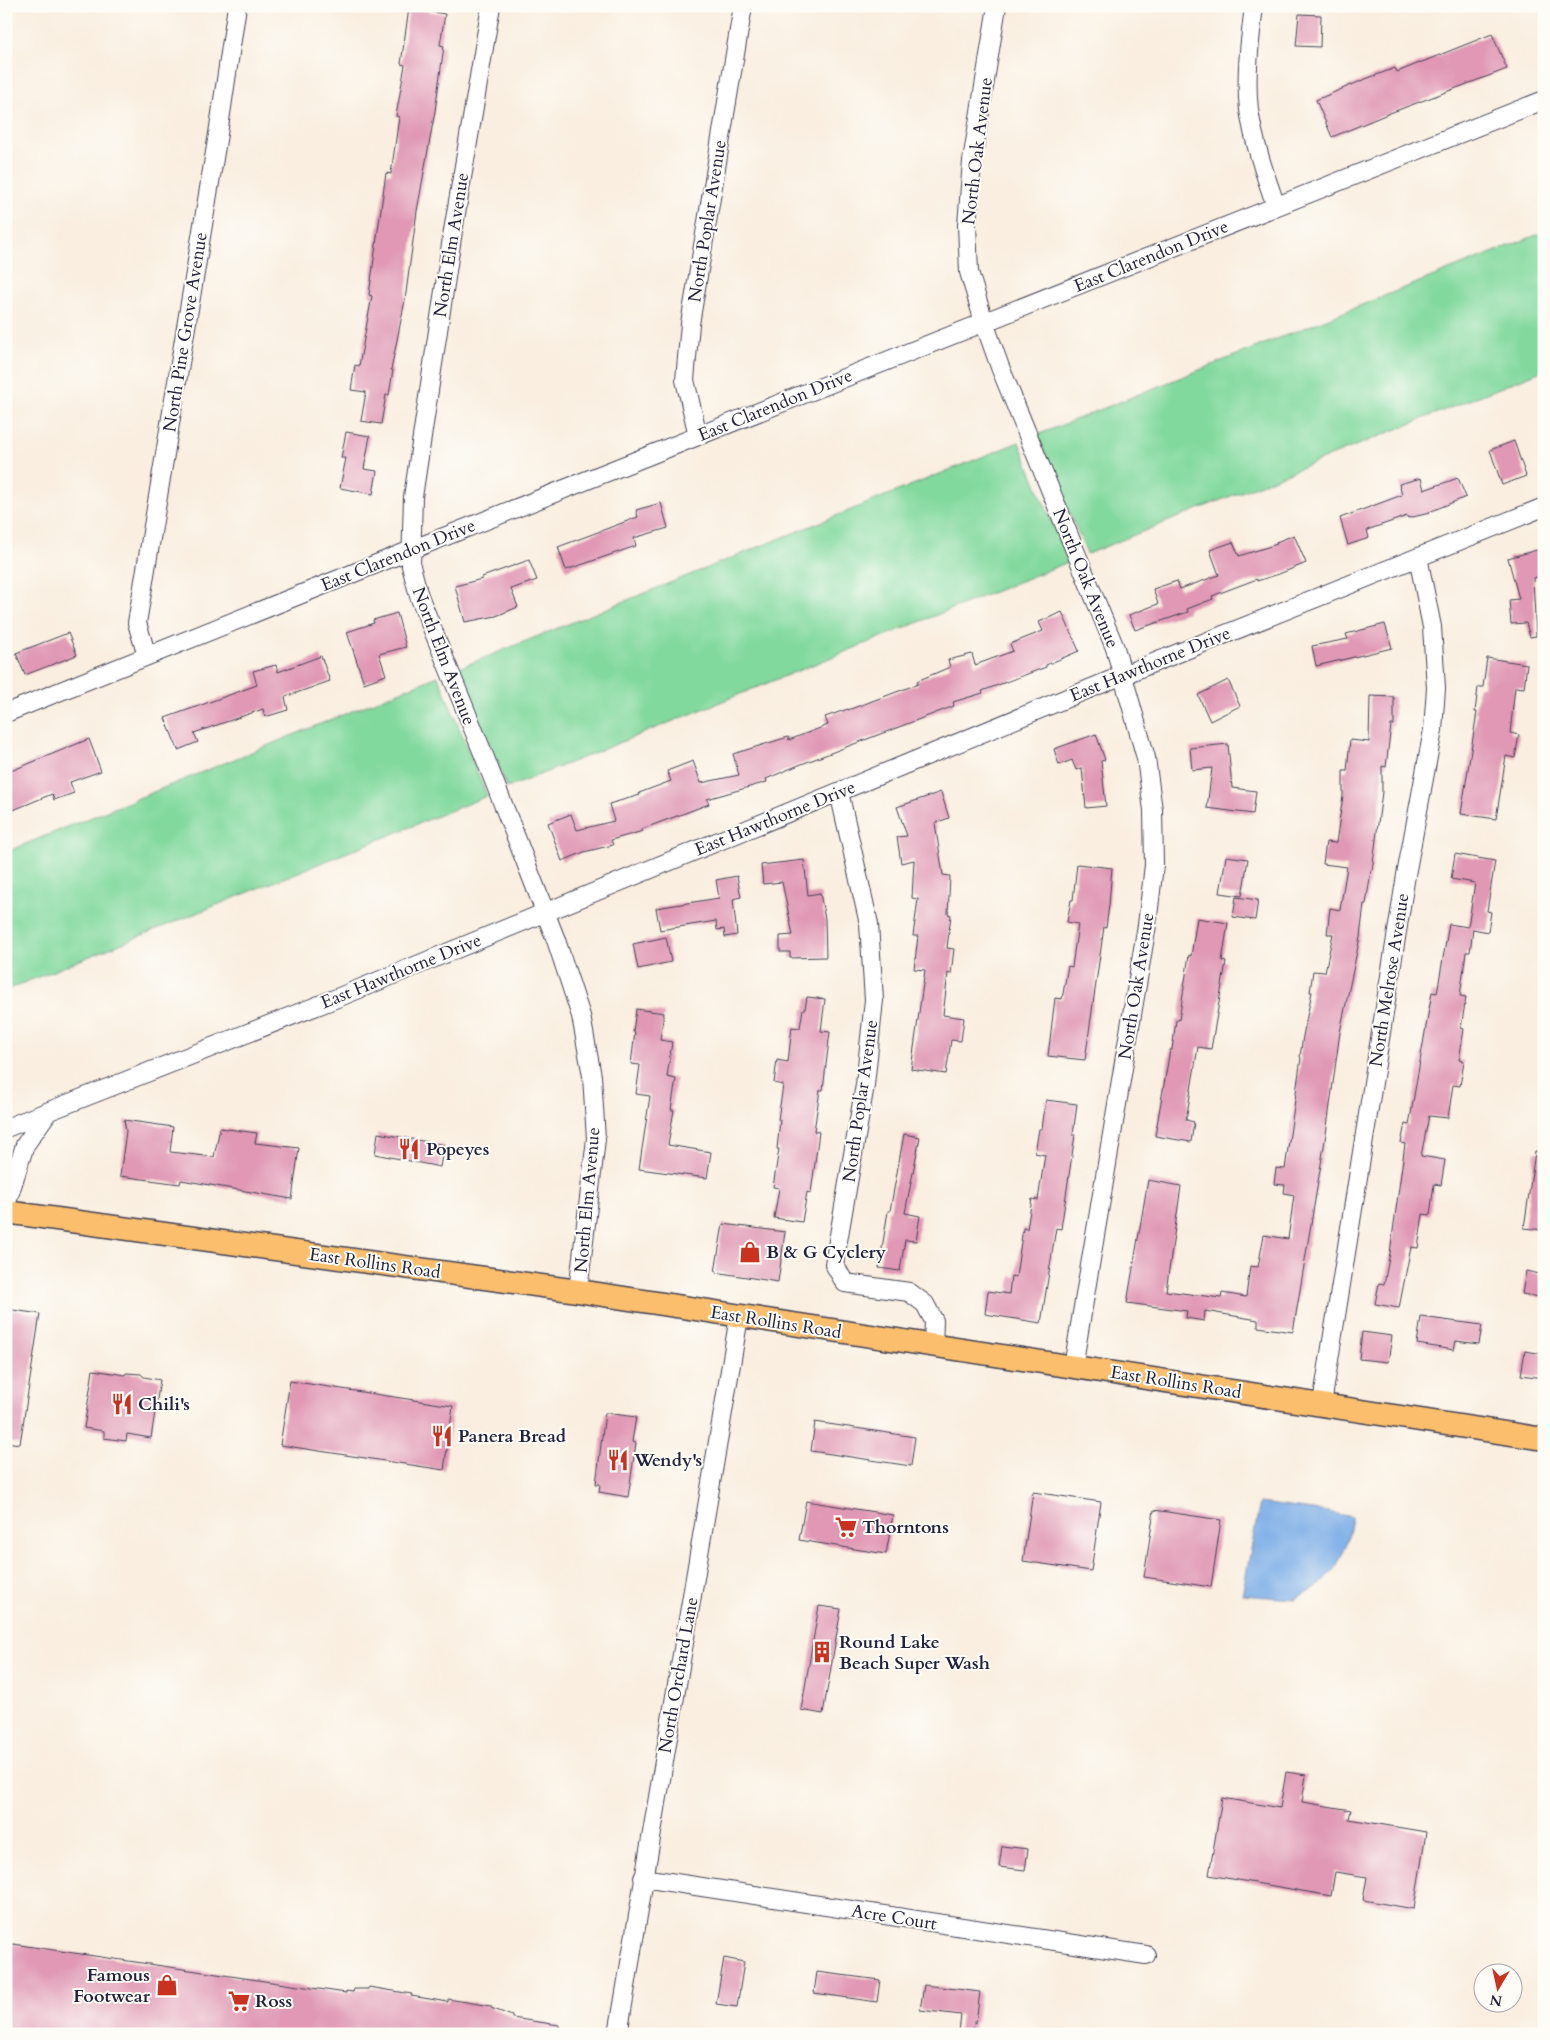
<svg xmlns="http://www.w3.org/2000/svg" width="1550" height="2040" font-family="Cardo,serif">
<rect width="100%" height="100%" fill="#fdfcf7"/>
<filter id="ink" filterUnits="userSpaceOnUse"><feTurbulence type="fractalNoise" baseFrequency=".02" numOctaves="2"/><feDisplacementMap in="SourceGraphic" scale="10" xChannelSelector="R" yChannelSelector="G"/><feConvolveMatrix kernelMatrix="1 2 1 2 8 2 1 2 1" color-interpolation-filters="sRGB"/></filter>
<filter id="wash" filterUnits="userSpaceOnUse"><feTurbulence type="fractalNoise" baseFrequency=".0096" numOctaves="4" result="noise"/><feDisplacementMap in="SourceGraphic" scale="20" xChannelSelector="R" yChannelSelector="G"/><feGaussianBlur stdDeviation="1.12" result="paint"/><feColorMatrix in="noise" values="0 0 0 0 0 0 0 0 0 0 0 0 0 0 0 0 0 1.4 0 .05"/><feComposite in="paint" operator="in"/></filter>
<g filter="url(#wash)">
<rect width="100%" height="100%" fill="#f9eedf"/>
<path fill="#82d99e" stroke="#527e6c" d="M1544,232V370L1087,554L1037,435Z
M1019,442L1068,562L507,788L459,668Z
M438,676L487,796L6,990V852Z"/>
<path fill="#79ace6" stroke="#4e6790" d="M1260,1503L1328,1512L1352,1517L1348,1541L1336,1567L1319,1585L1295,1599L1242,1595Z"/>
<g id="blocks">
<path fill="#e098b4" d="M409,8L445,14L440,45L444,46L435,111L417,211L405,300L391,370H393L389,395H386L381,424L361,421L366,392L351,390L355,365L359,366L372,296L369,295L386,173L391,174L399,117L396,116L405,65L401,64Z
M1299,14L1321,15L1320,47L1296,46Z
M1492,34L1507,69L1390,113L1332,137L1316,100L1363,80L1395,68L1397,72Z
M346,432L370,436L364,469L377,471L373,494L340,488L346,458H341Z
M1514,441L1526,476L1502,485L1490,450Z
M1421,478L1424,490L1458,478L1466,497L1429,512L1430,513L1408,518L1407,516L1367,530L1369,538L1348,545L1340,518L1402,495L1399,484Z
M661,503L668,528L634,538L636,546L566,570L558,547L638,517L636,510Z
M1294,535L1306,563L1279,574L1257,581V579L1212,596L1213,599L1187,609L1188,612L1135,630L1129,615L1158,604L1153,589L1177,581L1180,589L1219,575L1210,550L1233,542L1239,556L1277,544L1276,542Z
M1544,548V575L1533,578L1536,636L1530,637L1526,623L1511,624L1509,600L1519,599L1508,558Z
M529,560L537,580L511,589L518,607L496,616L465,622L455,586L482,579V577Z
M1062,612L1079,651L1046,665V667L982,691L983,693L953,702L954,706L799,765L766,779L767,782L707,799L709,804L642,829L643,831L611,840L613,845L584,852L562,861L548,823L571,814L577,830L614,821L609,804L640,795L639,793L671,781L667,771L693,761L701,783L739,775L733,754L788,737L789,740L828,725L825,717L848,709V710L918,684L917,681L950,667L948,660L972,654L975,665L1013,651L1010,644L1043,631L1039,622Z
M397,613L406,647L379,654L386,675L364,683L347,632L374,623L373,620Z
M1385,624L1392,648L1316,666L1312,646L1348,639L1346,634Z
M68,633L77,655L25,675L16,653Z
M321,656L330,681L285,697L288,710L265,717L263,709L194,733L198,742L178,750L165,718L257,685L253,671L276,665L278,672Z
M1487,658L1527,664L1524,688L1515,687L1510,733L1519,735L1515,758L1506,756L1496,819L1461,814L1477,712H1475L1478,687H1483Z
M1228,680L1240,706L1210,721L1198,695Z
M1370,696L1394,697V725H1391L1386,767L1382,766V792L1372,871H1371L1366,904H1364L1360,937L1340,1032L1326,1134L1293,1332L1258,1327V1320L1205,1311L1204,1321L1186,1318L1187,1311L1127,1303L1148,1180L1181,1186L1166,1291L1221,1298L1222,1293L1246,1297L1250,1266L1258,1267L1264,1235L1288,1239L1294,1195L1284,1193L1285,1185L1274,1184L1276,1168L1285,1169L1301,1058L1300,1057L1303,1036L1312,992H1310L1313,971L1325,972L1333,934H1327L1330,908L1340,910L1347,867L1323,864L1326,842L1336,843L1343,796V771H1347L1350,740L1369,742Z
M1096,734L1105,760L1101,761L1106,806L1086,808L1082,768L1076,770L1072,760L1059,765L1054,749Z
M89,739L101,771L70,782L74,793L54,800L52,794L6,813V773Z
M1228,744L1232,788L1256,791L1253,814L1207,808L1212,768L1192,770L1190,748Z
M941,792L949,818L935,823L943,875L950,876L948,914L951,915L947,948L954,949L951,974L948,973L943,1015L964,1018L961,1041L951,1040L946,1074L911,1069L925,970L914,969L918,936H913L918,899L912,898L914,860L901,863L897,837L907,836L897,807Z
M1455,854L1495,861L1487,911L1491,912L1488,932L1473,929L1470,952H1466L1460,996L1466,997L1461,1028L1464,1029L1459,1060L1464,1061L1460,1086L1453,1085L1448,1118L1429,1116L1421,1156L1445,1160L1441,1185L1434,1184L1430,1215L1423,1214L1418,1248L1411,1247L1399,1308L1375,1304L1379,1283L1384,1284L1390,1253L1405,1144L1401,1143L1405,1124L1409,1125L1432,992L1437,993L1449,924L1468,927L1475,883L1451,879Z
M1226,856L1248,859L1242,896L1220,893Z
M804,860L808,895L820,893L825,919L826,957L790,958V952H780V936L793,935L782,882L763,884L761,865Z
M1077,864L1112,868L1109,905L1106,928L1104,927L1085,1060L1048,1056L1055,998L1062,999L1068,966L1072,967L1078,924L1067,922L1071,900H1073Z
M737,876L741,897L733,899L737,935L725,937L724,929L717,930L716,921L660,930L656,908L719,898L716,880Z
M1236,897L1258,900L1255,920L1233,917Z
M1197,918L1228,923L1222,961L1226,962L1211,1049L1198,1047L1186,1120L1194,1122L1191,1142L1155,1136L1170,1050H1172L1176,1020H1179L1189,955L1191,956Z
M666,937L671,962L638,969L633,944Z
M807,997L825,999L821,1031L830,1032L823,1090H820L814,1131L819,1132L811,1193L807,1192L802,1222L774,1218L779,1188L773,1187L779,1149H777L780,1120H778L783,1085L774,1083L777,1060L788,1062L792,1027L800,1028L803,1009H805Z
M636,1009L664,1013L660,1040L672,1042L667,1077L676,1079L671,1110H674L668,1145L711,1152L707,1178L639,1169L650,1096L636,1094L640,1065L631,1064L635,1032H633Z
M1046,1100L1077,1104L1073,1135H1075L1061,1229L1056,1228L1041,1323L985,1314L988,1291L1009,1294L1011,1276L1016,1277L1023,1228L1027,1229L1032,1199L1038,1200L1045,1155L1035,1153L1039,1129H1042Z
M124,1120L173,1127L170,1152L214,1157L220,1128L257,1133L255,1143L299,1148L292,1199L181,1180L180,1184L120,1176L126,1131Z
M378,1133L444,1145L440,1167L375,1154Z
M904,1134L920,1137L905,1213L920,1216L916,1241L905,1240L900,1271L879,1268L888,1211H890Z
M1535,1152H1544V1230L1524,1228Z
M723,1224L785,1232L778,1282L715,1272Z
M1526,1271L1544,1275V1298L1522,1294Z
M6,1309L40,1314L20,1444L6,1442Z
M1421,1317L1482,1325L1479,1344L1456,1341L1454,1350L1417,1344Z
M1362,1332L1392,1336L1388,1362L1359,1359Z
M1525,1351L1544,1354V1378L1521,1375Z
M93,1370L125,1375L126,1373L141,1374L144,1377L160,1380L151,1438L127,1434L126,1441L104,1438V1431L84,1428Z
M290,1381L453,1406L444,1470L280,1445Z
M605,1413L636,1417L632,1442L636,1443L628,1497L599,1492L600,1484H596Z
M815,1422L915,1437L911,1466L811,1451Z
M1033,1492L1101,1502L1091,1571L1023,1561Z
M806,1501L893,1515L886,1554L799,1540Z
M1154,1510L1221,1520L1211,1587L1144,1577Z
M819,1606L841,1609L823,1714L801,1710Z
M1286,1772L1306,1775L1302,1802L1351,1810L1349,1819L1426,1832L1414,1909L1363,1900L1367,1877L1335,1872L1331,1896L1209,1875L1222,1798L1280,1808Z
M1002,1846L1028,1849L1025,1870L999,1867Z
M6,1943L346,1993V1991L353,1992L354,1989H368L369,1987L412,1994L411,1996L448,2002V1999L491,2006V2008L512,2016V2018L559,2025L558,2034H6Z
M724,1958L744,1962L737,2007L716,2004Z
M817,1972L880,1980L877,2002L814,1993Z
M924,1985L980,1992L976,2023L974,2022L973,2034L959,2032L961,2015L920,2010Z"/>
</g>
</g>
<g filter="url(#ink)">
<use href="#blocks" fill-opacity="0" stroke="#424154" stroke-width="1"/>
<g fill="none" stroke-linecap="round" stroke-linejoin="round">
<g stroke="#424154" stroke-width="20">
<path id="minor" d="M491,6L453,231L413,497L411,566L419,596L485,758L556,940L581,1016L592,1076L596,1139L578,1291
M997,6L972,161L967,225L969,272L984,322L1000,367L1115,648L1146,758L1153,810L1154,865L1147,925L1073,1367
M1254,6C1250,40 1245,76 1249,110C1254,143 1265,175 1276,206
M698,436L685,380L690,324L743,6
M147,656L137,623L218,134L237,6
M6,713L411,550L1544,100
M839,792L869,924L874,1000L865,1085L834,1264L845,1283L909,1292L925,1304L934,1321L933,1346
M6,1128L337,998L1123,675L1544,507
M6,1205L25,1145L48,1112
M1322,1404L1406,875L1433,730L1436,688L1432,627L1418,557
M643,1878L1146,1955
M618,2034L739,1317"/>
</g>
<g stroke="#424154" stroke-width="25">
<path id="major" d="M6,1212L578,1291L1544,1439"/>
</g>
<use href="#minor" stroke="#fff" stroke-width="18"/>
<use href="#major" stroke="#fabe6d" stroke-width="22"/>
</g>
</g>
<defs>
<g id="restaurant-bare" transform="scale(1.725)"><path d="M-5-6h1v4h1v-4h1v4h1v-4h1v5L-1.5 .5V6h-2V.5L-5-1ZM5-6V6H3V1.5H1.5Q1.5-4 5-6Z" fill="#c8321e" stroke="#fdfcf7" stroke-width="2.5" paint-order="stroke"/></g>
<g id="shop-bare" transform="scale(1.725)"><path d="M-5-2.5h2.3a2.7 3.5 0 0 1 5.4 0H5L5.5 6h-11ZM-1.5-2.5h3a1.5 2.3 0 0 0-3 0Z" fill="#c8321e" stroke="#fdfcf7" stroke-width="2.5" paint-order="stroke"/></g>
<g id="supermarket-bare" transform="scale(1.725)"><path d="M-6-5.5h2.5l.6 2H6L4.5 2H-2.5L-4.4-4H-6ZM-1.5 3.2a1.3 1.3 0 1 0 .1 0ZM3 3.2a1.3 1.3 0 1 0 .1 0Z" fill="#c8321e" stroke="#fdfcf7" stroke-width="2.5" paint-order="stroke"/></g>
<g id="building-bare" transform="scale(1.725)"><path d="M-4-6H4V6H1V3H-1V6H-4ZM-2.5-4.3h1.7v1.8h-1.7ZM.8-4.3h1.7v1.8H.8ZM-2.5-1h1.7V.8h-1.7ZM.8-1h1.7V.8H.8Z" fill="#c8321e" stroke="#fdfcf7" stroke-width="2.5" paint-order="stroke"/></g>
</defs>
<g fill-rule="evenodd">
<use href="#restaurant-bare" x="409" y="1149"/>
<use href="#shop-bare" x="750" y="1252"/>
<use href="#restaurant-bare" x="122" y="1404"/>
<use href="#restaurant-bare" x="442" y="1436"/>
<use href="#restaurant-bare" x="618" y="1460"/>
<use href="#supermarket-bare" x="846" y="1527"/>
<use href="#building-bare" x="822" y="1652"/>
<use href="#shop-bare" x="167" y="1985"/>
<use href="#supermarket-bare" x="239" y="2001"/>
</g>
<g text-anchor="middle" stroke-width="4" stroke-linejoin="round" paint-order="stroke">
<g font-size="18" fill="#22223b" stroke="#fdfcf7">
<text transform="translate(977 151) rotate(-83)" y="6">North Oak Avenue</text>
<text transform="translate(707 221) rotate(-81)" y="6">North Poplar Avenue</text>
<text transform="translate(451 245) rotate(-81)" y="6">North Elm Avenue</text>
<text transform="translate(1151 256) rotate(-22)" y="6">East Clarendon Drive</text>
<text transform="translate(185 332) rotate(-81)" y="6">North Pine Grove Avenue</text>
<text transform="translate(775 405) rotate(-22)" y="6">East Clarendon Drive</text>
<text transform="translate(398 555) rotate(-22)" y="6">East Clarendon Drive</text>
<text transform="translate(1086 578) rotate(68)" y="6">North Oak Avenue</text>
<text transform="translate(444 656) rotate(69)" y="6">North Elm Avenue</text>
<text transform="translate(1150 664) rotate(-22)" y="6">East Hawthorne Drive</text>
<text transform="translate(775 818) rotate(-22)" y="6">East Hawthorne Drive</text>
<text transform="translate(401 971) rotate(-22)" y="6">East Hawthorne Drive</text>
<text transform="translate(1389 980) rotate(-81)" y="6">North Melrose Avenue</text>
<text transform="translate(1136 986) rotate(-81)" y="6">North Oak Avenue</text>
<text transform="translate(860 1101) rotate(-82)" y="6">North Poplar Avenue</text>
<text transform="translate(587 1200) rotate(-85)" y="6">North Elm Avenue</text>
<text transform="translate(375 1263) rotate(8)" y="6">East Rollins Road</text>
<text transform="translate(776 1322) rotate(9)" y="6">East Rollins Road</text>
<text transform="translate(1176 1382) rotate(9)" y="6">East Rollins Road</text>
<text transform="translate(678 1675) rotate(-80)" y="6">North Orchard Lane</text>
<text transform="translate(894 1917) rotate(9)" y="6">Acre Court</text>
</g>
<g font-size="18" font-weight="bold" fill="#22223b" stroke="#fdfcf7" text-anchor="start">
<text x="426" y="1155">Popeyes</text>
<text x="766" y="1258">B &amp; G Cyclery</text>
<text x="138" y="1410">Chili's</text>
<text x="458" y="1442">Panera Bread</text>
<text x="634" y="1466">Wendy's</text>
<text x="862" y="1533">Thorntons</text>
<text x="839" y="1648">Round Lake<tspan x="839" dy="21">Beach Super Wash</tspan></text>
<text x="150" y="1981" text-anchor="end">Famous<tspan x="150" dy="21">Footwear</tspan></text>
<text x="255" y="2007">Ross</text>
</g>
</g>
<rect width="1550" height="2040" fill="none" stroke="#fdfcf7" stroke-width="25"/>
<g transform="translate(1498 1988) rotate(189)"><circle r="24" fill="#fdfcf7" stroke="#a5a5ac"/>
<path d="M0-4L9 19L0 12L-9 19Z" fill="#c8321e"/>
<text y="-8" font-size="14" font-weight="bold" text-anchor="middle" fill="#22223b">N</text>
</g>
</svg>
